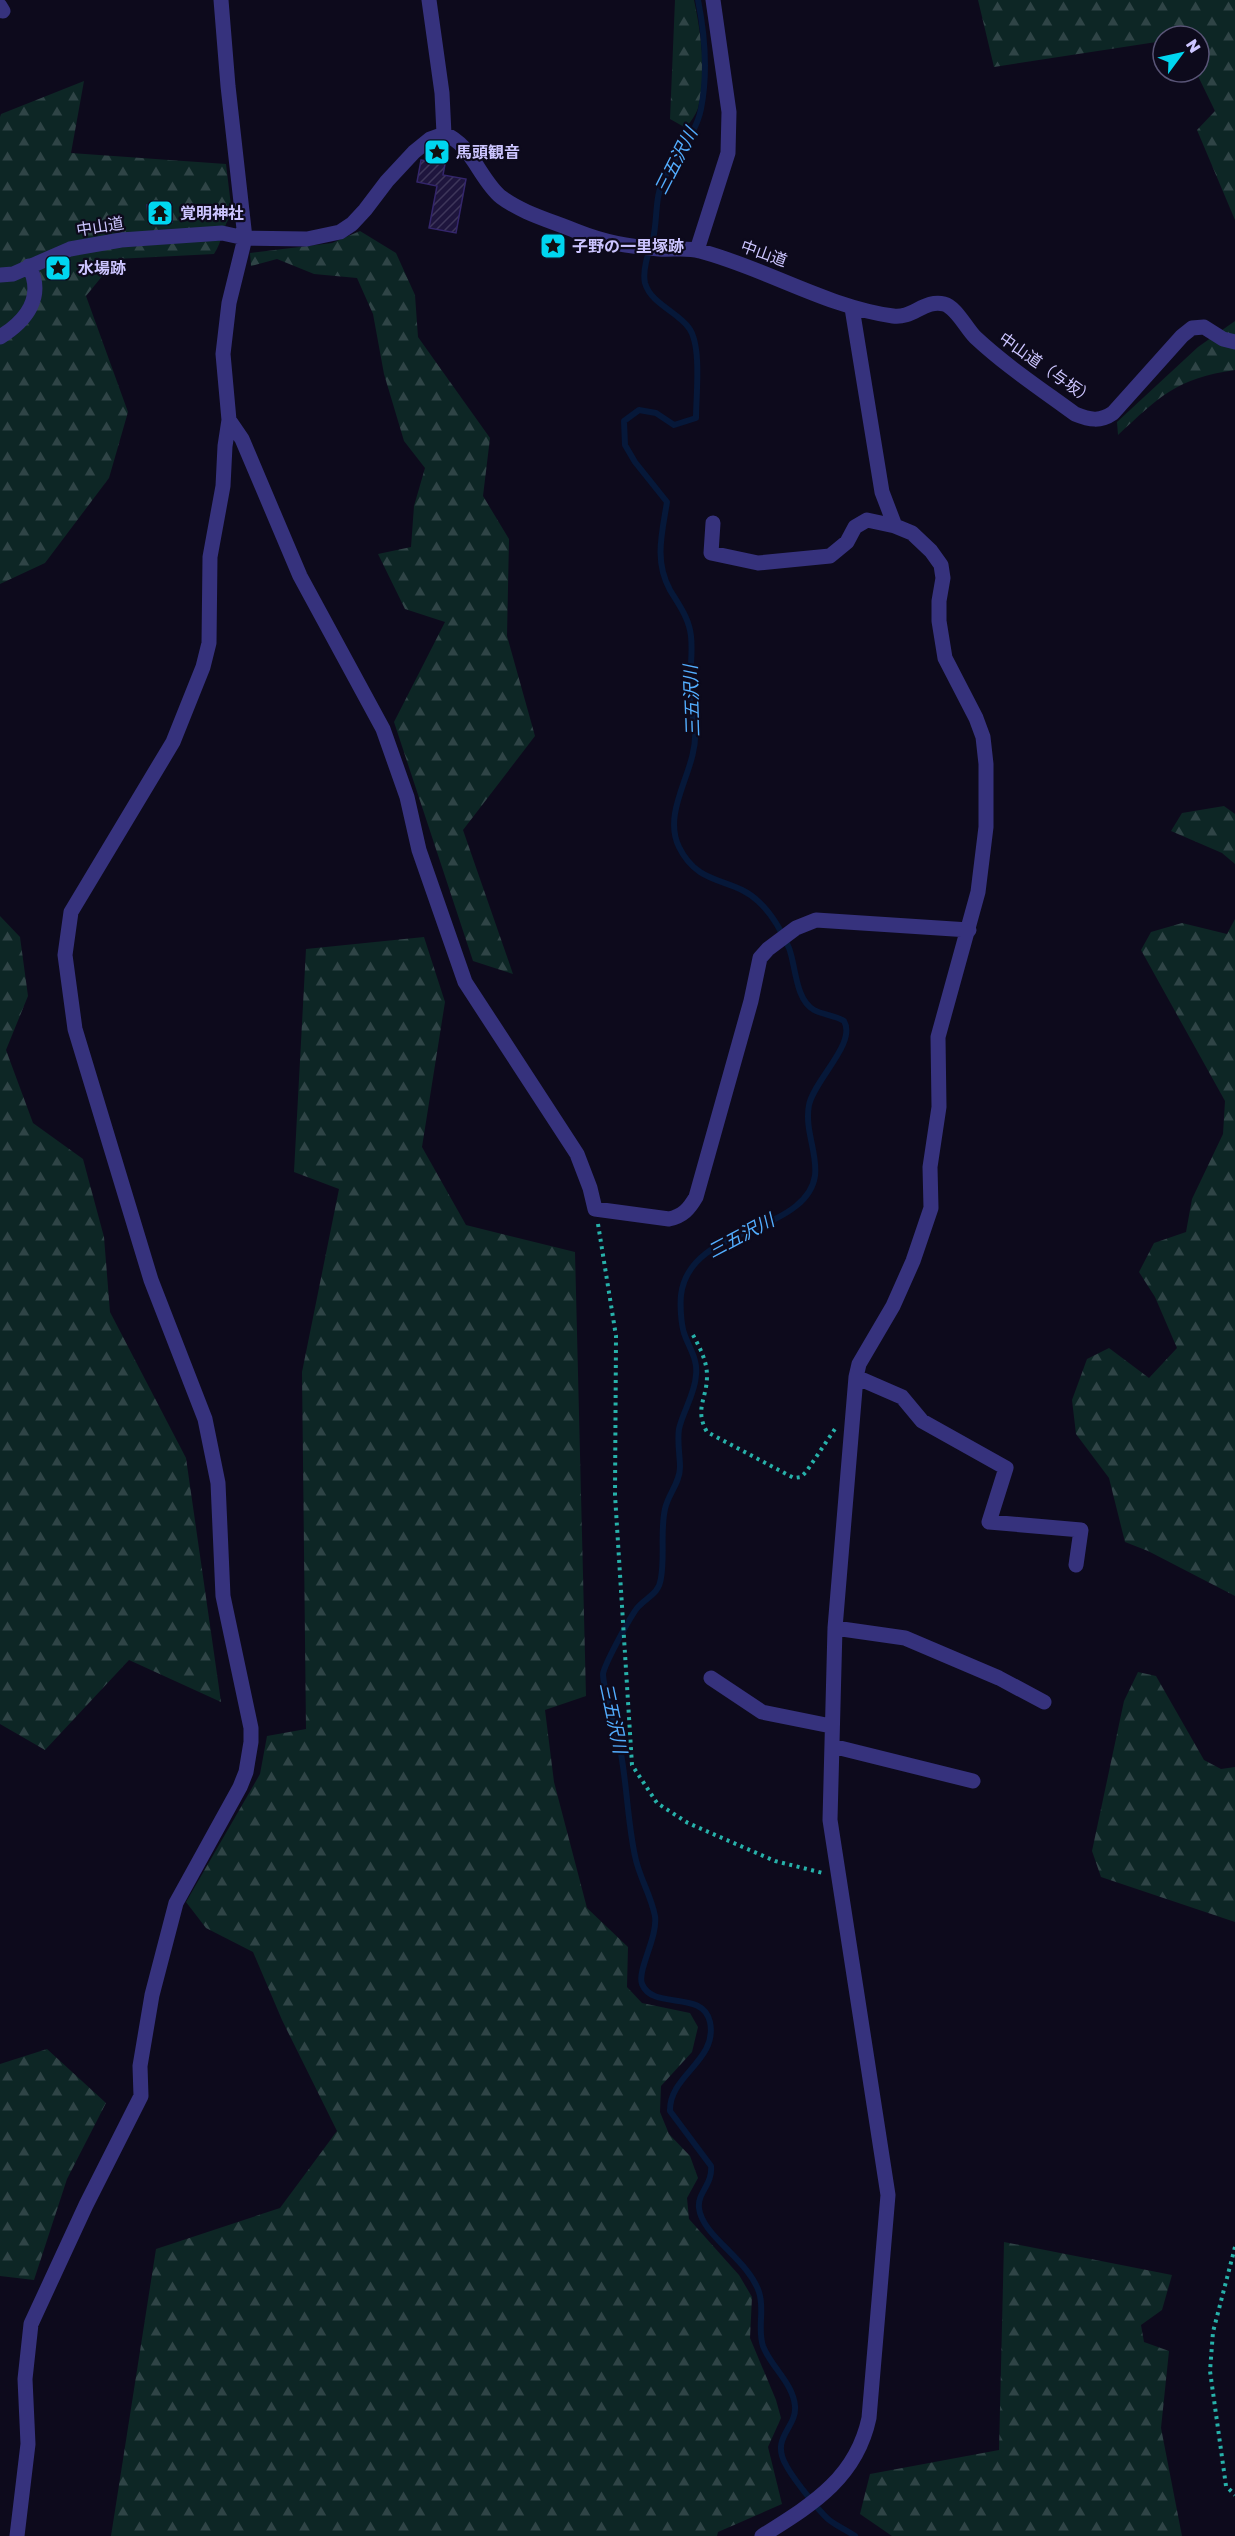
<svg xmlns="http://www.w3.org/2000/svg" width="1235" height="2536" font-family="'Golos Text','Noto Sans JP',sans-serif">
<defs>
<pattern id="forest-firs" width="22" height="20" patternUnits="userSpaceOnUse" patternTransform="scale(1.5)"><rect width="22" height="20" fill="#0d2625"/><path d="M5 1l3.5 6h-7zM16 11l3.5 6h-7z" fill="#2f4446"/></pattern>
<pattern id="building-hatch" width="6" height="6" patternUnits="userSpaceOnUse" patternTransform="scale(1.5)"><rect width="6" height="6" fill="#1e153d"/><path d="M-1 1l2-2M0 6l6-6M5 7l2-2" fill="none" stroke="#3e365a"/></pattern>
</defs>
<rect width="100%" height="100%" fill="#0d0a1c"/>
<path fill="url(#forest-firs)" d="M675,0H694C701,33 707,74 698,108C696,115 690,122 686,128L670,119Z
M978,0H1235V220L1197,130L1215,111L1196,72H1199V36H1163V41L994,67Z
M84,81L71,153L226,164L232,214C222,226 223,241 214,254L116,259L86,296L128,412L109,478L45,563L0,584V117L1,114Z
M360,231L396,253L415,295L418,337L490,438L483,496L509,539L507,636L535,736L463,830L513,974L473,961L394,722L445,622L405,609L378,554L411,547L414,506L425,468L404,441L384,374L373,314L357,278L314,274L277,259L251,266L250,253L332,243Z
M1235,321V370C1177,378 1159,397 1118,435L1117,422L1198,347Z
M1224,806L1235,814V864L1222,853L1171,831L1182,813Z
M0,916L20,937L28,996L6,1050L33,1123L83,1159L104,1237L110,1312L186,1458L221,1702L129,1660L45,1750L0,1724Z
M1235,919V1596L1148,1551L1125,1542L1109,1478L1076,1434L1072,1400L1087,1359L1109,1348L1149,1378L1177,1348L1155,1297L1139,1272L1154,1243L1186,1232L1192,1199L1223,1134L1225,1101L1141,950L1151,932L1182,923L1227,934Z
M424,937L445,1002L422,1147L466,1225L575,1252L586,1696L545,1710L554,1782L587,1908L628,1947L627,1987L642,2003L690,2013L698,2027L692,2052L661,2086L660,2112L669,2134L690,2156L698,2178L687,2198L689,2219L739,2275L752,2297L750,2338L776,2400L781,2418L768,2447L782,2504L718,2532L717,2536H111L156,2249L280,2208L337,2131L282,2020L253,1952L206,1928L186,1902L260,1774L267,1736L306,1729L302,1372L339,1189L294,1172L306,949Z
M1138,1672L1156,1676L1204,1760L1221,1769L1235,1767V1922L1101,1877L1092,1851L1124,1701Z
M47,2049L106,2103L67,2179L34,2280L0,2276V2064Z
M1004,2242L1172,2275L1162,2310L1141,2325L1144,2342L1169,2351L1161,2428L1182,2536H892L860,2514L870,2474L999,2450Z"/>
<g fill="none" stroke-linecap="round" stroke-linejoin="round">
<path stroke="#061839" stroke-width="6" d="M698,0C705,35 708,73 701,109C696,134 677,154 665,177C654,196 658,218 653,239C649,251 642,270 645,283C651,304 678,312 689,328C702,346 696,395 696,418L674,425L656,413L639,410L624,421L625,445L635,462L667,502C662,533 654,561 670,590C679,605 689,618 691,636C693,654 690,672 689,690C689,704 694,717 695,731C698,769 661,810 679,847C699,888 733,876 759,902C772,914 782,932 789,948C796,966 795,999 814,1010C823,1015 835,1015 844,1021C857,1043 814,1080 809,1105C802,1142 835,1175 796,1206C760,1235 688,1239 681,1295C680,1306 681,1323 684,1333C689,1348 698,1359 696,1375C695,1394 683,1411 679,1429C677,1442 680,1455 680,1467C680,1483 668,1494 665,1509C660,1531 665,1555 661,1578C659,1594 648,1596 638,1607C631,1615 604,1665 603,1674C603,1688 616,1727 619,1743C627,1780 627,1819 635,1856C639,1877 651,1895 655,1916C658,1937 637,1970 642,1984C653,2011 703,1989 710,2022C718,2061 669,2075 670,2111L711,2166C713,2184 697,2193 699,2208C702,2236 748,2259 759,2292C765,2309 757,2328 763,2346C771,2367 793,2383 795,2406C797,2428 770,2437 786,2465C792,2477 818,2510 828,2519C836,2526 847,2530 855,2536"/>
</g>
<path fill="url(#building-hatch)" stroke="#34266b" stroke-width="1.5" d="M421,160L445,164L443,175L466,179L456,233L429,228L437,186L417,182Z
M171,203L172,222L149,223L147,205Z"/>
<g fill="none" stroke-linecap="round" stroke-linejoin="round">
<path stroke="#27b1aa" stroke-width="4" stroke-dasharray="3 4.5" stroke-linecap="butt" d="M190,206L191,220
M598,1224L616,1336L615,1495L632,1765L657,1803L688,1823L775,1861L823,1873
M693,1335C700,1348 707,1361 707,1376C707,1399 694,1409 707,1432L794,1478L801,1477L806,1472L835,1429
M1235,2247L1213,2332L1210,2371L1226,2486L1235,2495"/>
<path stroke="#36327d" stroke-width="15" d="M429,0L442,93L444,134
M0,6L3,11
M697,250L728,153L729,112L713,0
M0,275L13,274L70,249L121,240L222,233L245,238L307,239L340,232L352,224L365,210L387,181L414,152L430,139L444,134C471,143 480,180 501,197C522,213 552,221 576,231C606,243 627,246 659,249C672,250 687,247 700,251C765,268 827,307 893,316C912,319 925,299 944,304C956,307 966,328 975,337C1006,366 1041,389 1075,414C1090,420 1100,422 1113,413L1182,336L1192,328L1204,327L1223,339L1235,342
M0,337C26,321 45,297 29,266
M229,420L242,439L300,576L383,729L407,797L419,850L465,982L577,1154L590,1188L595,1209L669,1219C683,1216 689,1209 696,1197L751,1001L760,958L768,949L796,928L816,920L969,930
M713,523L711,553L758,563L830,556L847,542L855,527L867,520L895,526
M856,1377L902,1397L922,1421L1006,1468L989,1522L1081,1530L1076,1565
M835,1628L905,1638L999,1678L1044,1702
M711,1678L762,1712L831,1726
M832,1746L973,1781
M17,2536L28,2444L25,2379L31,2324L86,2205L141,2096L140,2066L152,1995L176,1903L240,1787L246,1772L251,1742V1728L223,1596L218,1483L205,1419L151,1280L75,1029L65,955L71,912L173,742L203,667L209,643L210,557L223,486L225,446L229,420L223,354L229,303L245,238L228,86L221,0
M762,2536C811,2505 856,2479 869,2418L888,2195L830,1820L835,1628L856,1377L859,1364L893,1306L913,1261L931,1208L930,1167L939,1107L938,1037L978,892L986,827V764L983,737L976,718L945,658L939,621V601L943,578L941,565L931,551L912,533L895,526L882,492L852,308"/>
</g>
<defs>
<g id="sight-square" transform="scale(1.35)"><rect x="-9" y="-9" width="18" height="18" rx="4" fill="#00d6f0" stroke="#0d0a1c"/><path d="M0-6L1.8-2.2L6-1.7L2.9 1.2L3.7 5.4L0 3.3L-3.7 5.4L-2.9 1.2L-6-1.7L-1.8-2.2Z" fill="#111"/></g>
<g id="temple-square" transform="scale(1.35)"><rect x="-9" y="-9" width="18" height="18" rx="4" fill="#00d6f0" stroke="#0d0a1c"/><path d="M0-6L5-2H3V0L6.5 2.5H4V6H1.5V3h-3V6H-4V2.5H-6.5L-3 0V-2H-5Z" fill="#111"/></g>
</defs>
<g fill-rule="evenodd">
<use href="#sight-square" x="437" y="152"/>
<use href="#temple-square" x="160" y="213"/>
<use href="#sight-square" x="553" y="246"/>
<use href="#sight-square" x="58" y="268"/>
</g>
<g text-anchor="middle" stroke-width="4.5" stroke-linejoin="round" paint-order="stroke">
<g font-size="16" font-weight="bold" fill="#ccc5ff" stroke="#0d0a1c" text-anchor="start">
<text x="456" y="158">馬頭観音</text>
<text x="180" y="219">覚明神社</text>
<text x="572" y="252">子野の一里塚跡</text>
<text x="78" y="274">水場跡</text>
</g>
<g font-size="16" fill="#ccc5ff" stroke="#0d0a1c">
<text transform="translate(100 226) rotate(-9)" y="6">中山道</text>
<text transform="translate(764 253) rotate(20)" y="6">中山道</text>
<text transform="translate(1047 368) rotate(35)" y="6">中山道（与坂）</text>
</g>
<g font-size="18" font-style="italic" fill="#53aeff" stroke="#0d0a1c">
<text transform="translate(676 161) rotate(-63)" y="6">三五沢川</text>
<text transform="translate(692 701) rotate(-92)" y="6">三五沢川</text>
<text transform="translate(741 1236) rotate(-28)" y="6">三五沢川</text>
<text transform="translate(613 1718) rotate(78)" y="6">三五沢川</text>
</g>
</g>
<g transform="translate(1181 54) rotate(57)"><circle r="28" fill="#0d0a1c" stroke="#595577" stroke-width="1.5"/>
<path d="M0-4.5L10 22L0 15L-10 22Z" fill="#00d6f0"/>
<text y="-9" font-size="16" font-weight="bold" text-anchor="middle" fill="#ccc5ff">N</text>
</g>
</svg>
